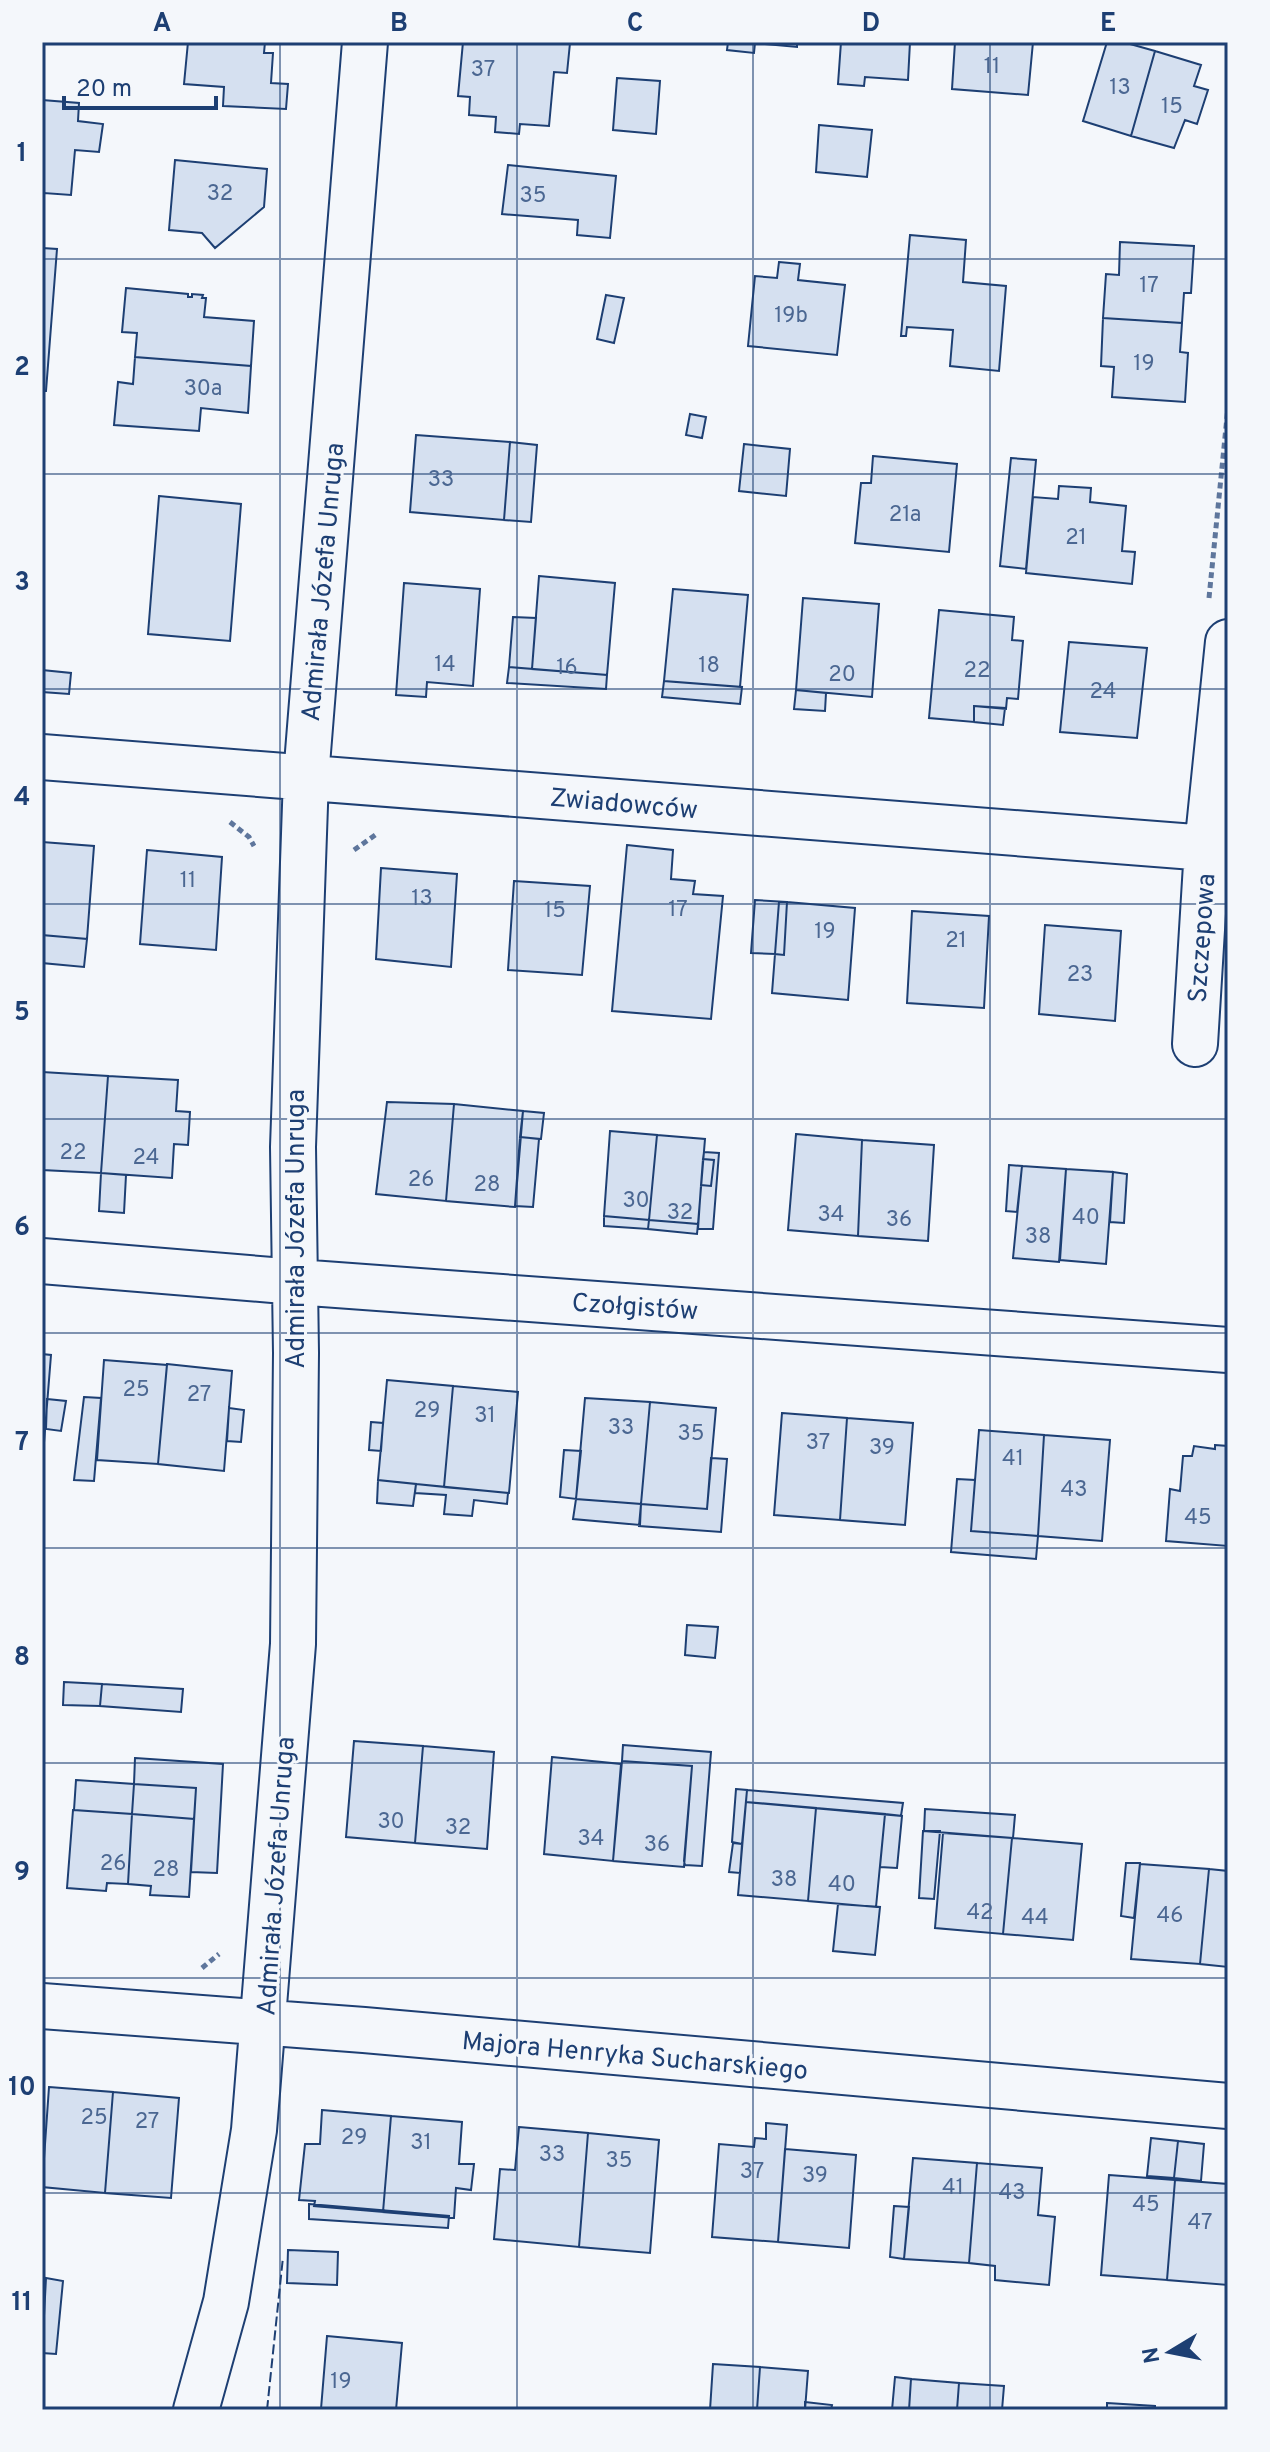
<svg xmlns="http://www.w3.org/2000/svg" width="1270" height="2452" font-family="Overpass,sans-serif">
<rect width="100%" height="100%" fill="#f4f7fb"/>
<path fill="#d5e0f0" stroke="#1d3f73" stroke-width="2" d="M188,42H265L264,53H273L271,83L288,84L286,109L223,106L224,87L184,84Z
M463,42L570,43L567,73L554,72L549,126L520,124L519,134L495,132L496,117L469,115L470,97L458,96Z
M728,42H797V47L755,43L754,53L727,50Z
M841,42H910L908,80L865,77L864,86L838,84Z
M955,42H1033L1028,95L952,89Z
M1107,42H1123L1155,51L1131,136L1083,121Z
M1155,51L1201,65L1194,86L1208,90L1197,124L1185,120L1174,148L1131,136Z
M617,78L660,81L656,134L613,130Z
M42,100L79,103L78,121L103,124L99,152L75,150L71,195L44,193L42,212Z
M819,125L872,130L867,177L816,172Z
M175,160L267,169L264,207L215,248L202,233L169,230Z
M508,165L616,176L610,238L577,235L578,220L502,214Z
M910,235L966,240L963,282L1006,286L999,371L950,366L953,330L907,327L906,336H901Z
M1120,242L1194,246L1191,293H1184L1182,323L1103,318L1106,274L1119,275Z
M42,248L57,249L46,391H42Z
M779,262L800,264L798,280L845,285L837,355L748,346L755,276L777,278Z
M126,288L188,294V297H192V294L203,295L202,298H206L204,317L254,321L251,366L135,357L137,333L122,332Z
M606,295L624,298L614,343L597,339Z
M1103,318L1182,323L1180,352L1188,353L1185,402L1112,397L1114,367L1101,366Z
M135,357L251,366L248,413L201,408L199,431L114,425L118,382L133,384Z
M690,414L706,417L702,438L686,435Z
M416,435L510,442L504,520L410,512Z
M510,442L537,445L531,522L504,520Z
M744,444L790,449L786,496L739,491Z
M873,456L957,464L949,552L855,543L861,483H871Z
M1011,458L1036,460L1026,569L1000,566Z
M1059,486L1091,488L1090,502L1126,506L1122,551L1135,552L1132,584L1026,573L1033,497L1058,499Z
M159,496L241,504L230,641L148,634Z
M539,576L615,583L607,675L532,669Z
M404,583L480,589L473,686L427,682L426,697L396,695Z
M673,589L748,595L740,687L664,681Z
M803,598L879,604L872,697L796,690Z
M939,610L1014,617L1012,640L1023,641L1018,699L1007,698L1006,709L974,706V722L929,718Z
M513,617L536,618L532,669L509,667Z
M1069,642L1147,648L1137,738L1060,732Z
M509,667L607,675L606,689L507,683Z
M42,670L71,673L69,694L42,692Z
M664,681L742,687L740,704L662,697Z
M796,690L826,693L825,711L794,709Z
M974,706L1005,708L1003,725L974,722Z
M42,842L94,846L87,939L42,935Z
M627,845L673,850L671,879L695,881L693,894L723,896L711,1019L612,1011Z
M147,850L222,857L216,950L140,944Z
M381,868L457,874L451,967L376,959Z
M514,881L590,886L582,975L508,970Z
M755,900L787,902H779L775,954L751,953Z
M779,902H787L784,955L775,954Z
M787,902L855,908L848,1000L772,993L775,954L784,955Z
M912,911L989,916L984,1008L907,1003Z
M1045,925L1121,931L1115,1021L1039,1014Z
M42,935L87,939L84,967L42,963Z
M42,1072L108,1076L101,1173L42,1170Z
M108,1076L178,1080L176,1111L190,1112L188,1145L174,1144L172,1178L101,1173Z
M387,1102L454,1104L446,1201L376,1194Z
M454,1104L523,1111L515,1207L446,1201Z
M523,1111L544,1113L541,1139L520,1137Z
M610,1131L657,1135L649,1220L604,1216Z
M796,1134L862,1140L858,1236L788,1230Z
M657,1135L705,1139L698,1224L649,1220Z
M520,1137L539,1139L533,1207L515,1206Z
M862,1140L934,1145L928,1241L858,1236Z
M704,1152L719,1153L713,1229H698L701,1185L711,1186L714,1160L703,1159Z
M703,1159L714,1160L711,1186L701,1185Z
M1009,1165L1022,1166L1017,1212L1006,1211Z
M1022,1166L1066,1169L1059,1262L1013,1258Z
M1066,1169L1113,1172L1106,1264L1060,1260Z
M1113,1172L1127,1174L1124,1223L1110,1222Z
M101,1173L126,1175L124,1213L99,1211Z
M604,1216L649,1220L648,1229L604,1226Z
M649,1220L698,1224L697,1234L648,1229Z
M42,1354L51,1355L43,1455H42Z
M104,1360L167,1365L158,1464L97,1460Z
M167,1364L232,1371L224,1471L158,1464Z
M387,1380L453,1386L444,1487L378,1480Z
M453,1386L518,1392L509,1493L444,1487Z
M84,1397L101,1398L94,1481L74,1480Z
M585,1398L650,1402L641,1504L576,1499Z
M47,1399L66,1401L61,1431L46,1429Z
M650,1402L716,1408L707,1509L641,1504Z
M229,1408L244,1410L241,1442L227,1441Z
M782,1413L847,1418L840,1520L774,1515Z
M847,1418L913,1423L905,1525L840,1520Z
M371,1422L383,1423L381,1451L369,1450Z
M979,1430L1044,1435L1038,1536L971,1531Z
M1044,1435L1110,1440L1102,1541L1038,1536Z
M1215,1445L1228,1446V1546L1166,1541L1170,1489L1180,1491L1183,1456H1192L1194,1446L1215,1449Z
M564,1450L581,1451L576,1499L560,1497Z
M711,1458L727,1459L721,1532L639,1526L641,1504L707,1509Z
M957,1479L975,1480L971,1531L1038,1536L1036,1559L951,1552Z
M378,1480L416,1484L413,1506L377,1503Z
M416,1484L508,1493L507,1504L474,1500L472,1516L444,1514L446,1495L415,1493Z
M576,1499L641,1504L640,1525L573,1519Z
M687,1625L718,1627L715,1658L685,1655Z
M64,1682L102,1684L100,1706L63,1705Z
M102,1684L183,1689L181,1712L100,1706Z
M354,1741L423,1746L415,1843L346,1837Z
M623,1745L711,1752L702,1866L685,1865L684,1861L692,1766L622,1761Z
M423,1746L494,1752L487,1849L415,1843Z
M552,1757L621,1764L613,1861L544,1854Z
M135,1758L223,1764L217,1873L191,1872L196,1788L134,1784Z
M622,1761L692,1766L684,1867L613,1861Z
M76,1780L134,1784L132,1814L74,1810Z
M134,1784L196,1788L194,1819L132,1814Z
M736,1789L747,1790L742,1844L732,1842Z
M747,1790L903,1803L901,1816L746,1802Z
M746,1802L816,1808L808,1901L738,1895Z
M816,1808L885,1814L876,1907L808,1901Z
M925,1809L1015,1815L1013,1838L924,1831Z
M73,1810L132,1814L128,1884L107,1883L106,1891L67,1888Z
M132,1814L194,1819L189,1897L150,1895L151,1886L128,1884Z
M885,1814L902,1816L897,1868L880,1867Z
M923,1831H940L934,1899L919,1898Z
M943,1833L1012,1838L1003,1934L935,1928Z
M1012,1838L1082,1844L1073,1940L1003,1934Z
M733,1843L742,1844L740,1873L729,1872Z
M1126,1863H1140L1134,1918L1121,1916Z
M1140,1864L1209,1869L1200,1964L1131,1959Z
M1209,1869L1228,1871V1967L1200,1964Z
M838,1904L880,1907L875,1955L833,1951Z
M49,2087L113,2092L105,2193L42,2187Z
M113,2092L179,2098L171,2198L105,2193Z
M322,2110L391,2116L383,2212L314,2206L315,2201L299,2200L305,2144H320Z
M391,2116L462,2122L459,2164H474L471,2190L456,2188L454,2218L383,2212Z
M766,2123L787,2125L778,2242L712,2237L719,2144L754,2147L755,2138L766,2139Z
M519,2127L588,2133L579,2247L494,2239L500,2169L515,2170Z
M588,2133L659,2140L650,2253L579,2247Z
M1151,2138L1178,2141L1174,2178L1147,2176Z
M1178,2141L1204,2144L1201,2181L1174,2178Z
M785,2149L856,2155L849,2248L778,2242Z
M913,2158L977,2163L969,2263L904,2259Z
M977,2163L1042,2168L1038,2215L1055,2217L1049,2285L995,2280V2266L969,2263Z
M1109,2175L1175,2180L1167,2280L1101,2275Z
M1175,2180L1228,2184V2285L1167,2280Z
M309,2204L449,2216L448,2228L309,2219Z
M894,2206L909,2207L904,2259L890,2257Z
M288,2250L338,2252L337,2285L287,2283Z
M46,2278L63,2281L56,2354L42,2353Z
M327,2336L402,2343L396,2410L321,2409Z
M713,2364L760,2367L757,2410H710Z
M760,2367L808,2371L805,2410H757Z
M895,2377L911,2379L909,2410H892Z
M911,2379L959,2383L957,2410H909Z
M959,2383L1004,2386L1002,2410H957Z
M805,2402L832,2405L831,2410H805Z
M1107,2403L1155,2406V2410H1107Z"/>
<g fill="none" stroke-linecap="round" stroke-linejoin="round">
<g stroke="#1d3f73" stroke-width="48">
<path id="street" d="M42,757L1207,848
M1195,1044L1207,848L1228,642
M42,1261L296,1282L1228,1350
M42,2006L364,2030L1228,2106
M196,2410L226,2302L254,2130L293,1644L296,1353L293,1147L306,777L365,42"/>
</g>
<path stroke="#5e769c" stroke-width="5" stroke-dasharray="6 4" stroke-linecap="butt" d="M1209,598L1228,407
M230,822L249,837L254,846
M354,850L378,833
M202,1968L219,1954"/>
<use href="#street" stroke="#f4f7fb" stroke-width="44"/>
<path stroke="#1d3f73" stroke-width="2" stroke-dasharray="10 4" stroke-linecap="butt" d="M267,2410L283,2257"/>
</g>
<path fill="none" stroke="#1d3f73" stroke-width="2" stroke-opacity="0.55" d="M280,42V2410M517,42V2410M753,42V2410M990,42V2410M42,259H1228M42,474H1228M42,689H1228M42,904H1228M42,1119H1228M42,1333H1228M42,1548H1228M42,1763H1228M42,1978H1228M42,2193H1228"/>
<g text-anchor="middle" stroke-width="6" stroke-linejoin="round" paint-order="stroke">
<g font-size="22" fill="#4b6792">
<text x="992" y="73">11</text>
<text x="483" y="76">37</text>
<text x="1120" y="94">13</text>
<text x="1172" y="113">15</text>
<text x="220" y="200">32</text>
<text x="533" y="202">35</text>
<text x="1149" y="292">17</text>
<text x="791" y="322">19b</text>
<text x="1144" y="370">19</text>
<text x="203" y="395">30a</text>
<text x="441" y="486">33</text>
<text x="905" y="521">21a</text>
<text x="1076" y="544">21</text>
<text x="445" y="671">14</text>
<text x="709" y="672">18</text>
<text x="567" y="674">16</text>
<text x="977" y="677">22</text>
<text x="842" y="681">20</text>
<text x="1103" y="698">24</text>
<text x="188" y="887">11</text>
<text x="422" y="905">13</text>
<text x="678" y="916">17</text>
<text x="555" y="917">15</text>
<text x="825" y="938">19</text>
<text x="956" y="947">21</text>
<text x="1080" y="981">23</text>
<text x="73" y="1159">22</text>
<text x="146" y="1164">24</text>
<text x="421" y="1186">26</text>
<text x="487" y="1191">28</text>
<text x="636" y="1207">30</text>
<text x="680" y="1219">32</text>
<text x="831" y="1221">34</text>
<text x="1086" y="1224">40</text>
<text x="899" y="1226">36</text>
<text x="1038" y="1243">38</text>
<text x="136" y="1396">25</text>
<text x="199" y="1401">27</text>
<text x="427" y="1417">29</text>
<text x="485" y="1422">31</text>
<text x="621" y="1434">33</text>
<text x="691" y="1440">35</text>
<text x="818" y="1449">37</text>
<text x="882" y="1454">39</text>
<text x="1013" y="1465">41</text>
<text x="1074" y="1496">43</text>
<text x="1198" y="1524">45</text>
<text x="391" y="1828">30</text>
<text x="458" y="1834">32</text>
<text x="591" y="1845">34</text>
<text x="657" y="1851">36</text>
<text x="113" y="1870">26</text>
<text x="166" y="1876">28</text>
<text x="784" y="1886">38</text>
<text x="842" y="1891">40</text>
<text x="980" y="1919">42</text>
<text x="1170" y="1922">46</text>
<text x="1035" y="1924">44</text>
<text x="94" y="2124">25</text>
<text x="147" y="2128">27</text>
<text x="354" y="2144">29</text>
<text x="421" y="2149">31</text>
<text x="552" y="2161">33</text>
<text x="619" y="2167">35</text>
<text x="752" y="2178">37</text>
<text x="815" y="2182">39</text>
<text x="953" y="2194">41</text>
<text x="1012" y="2199">43</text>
<text x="1146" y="2211">45</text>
<text x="1200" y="2229">47</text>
<text x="341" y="2388">19</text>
</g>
<g font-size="26" fill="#1d3f73" stroke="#f4f7fb">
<text transform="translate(322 582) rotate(-85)" y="9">Admirała Józefa Unruga</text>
<text transform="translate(624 803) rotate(5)" y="9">Zwiadowców</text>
<text transform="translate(1201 938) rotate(-86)" y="9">Szczepowa</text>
<text transform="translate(295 1229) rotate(-90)" y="9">Admirała Józefa Unruga</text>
<text transform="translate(635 1306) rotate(4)" y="9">Czołgistów</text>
<text transform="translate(275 1876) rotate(-86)" y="9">Admirała Józefa Unruga</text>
<text transform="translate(635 2055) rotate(5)" y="9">Majora Henryka Sucharskiego</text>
</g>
</g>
<rect width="1270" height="2452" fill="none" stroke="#f4f7fb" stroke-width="88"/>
<g transform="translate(1170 2352) rotate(260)" stroke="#f4f7fb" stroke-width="6" paint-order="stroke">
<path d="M0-6L14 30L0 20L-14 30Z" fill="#1d3f73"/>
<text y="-12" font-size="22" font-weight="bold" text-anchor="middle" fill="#1d3f73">N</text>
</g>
<path d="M64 96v12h152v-12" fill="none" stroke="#1d3f73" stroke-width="4"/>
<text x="76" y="96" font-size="24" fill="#1d3f73" stroke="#f4f7fb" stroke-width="6" paint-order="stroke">20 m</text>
<rect x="44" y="44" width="1182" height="2364" fill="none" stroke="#1d3f73" stroke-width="3"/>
<g font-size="26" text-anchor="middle" font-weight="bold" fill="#1d3f73">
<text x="162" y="31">A</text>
<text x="399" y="31">B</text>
<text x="635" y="31">C</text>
<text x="871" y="31">D</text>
<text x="1108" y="31">E</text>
<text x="22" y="161">1</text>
<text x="22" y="375">2</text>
<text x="22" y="590">3</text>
<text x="22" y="805">4</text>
<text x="22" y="1020">5</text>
<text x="22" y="1235">6</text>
<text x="22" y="1450">7</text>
<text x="22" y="1665">8</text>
<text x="22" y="1880">9</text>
<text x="22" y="2095">10</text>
<text x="22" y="2310">11</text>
</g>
</svg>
